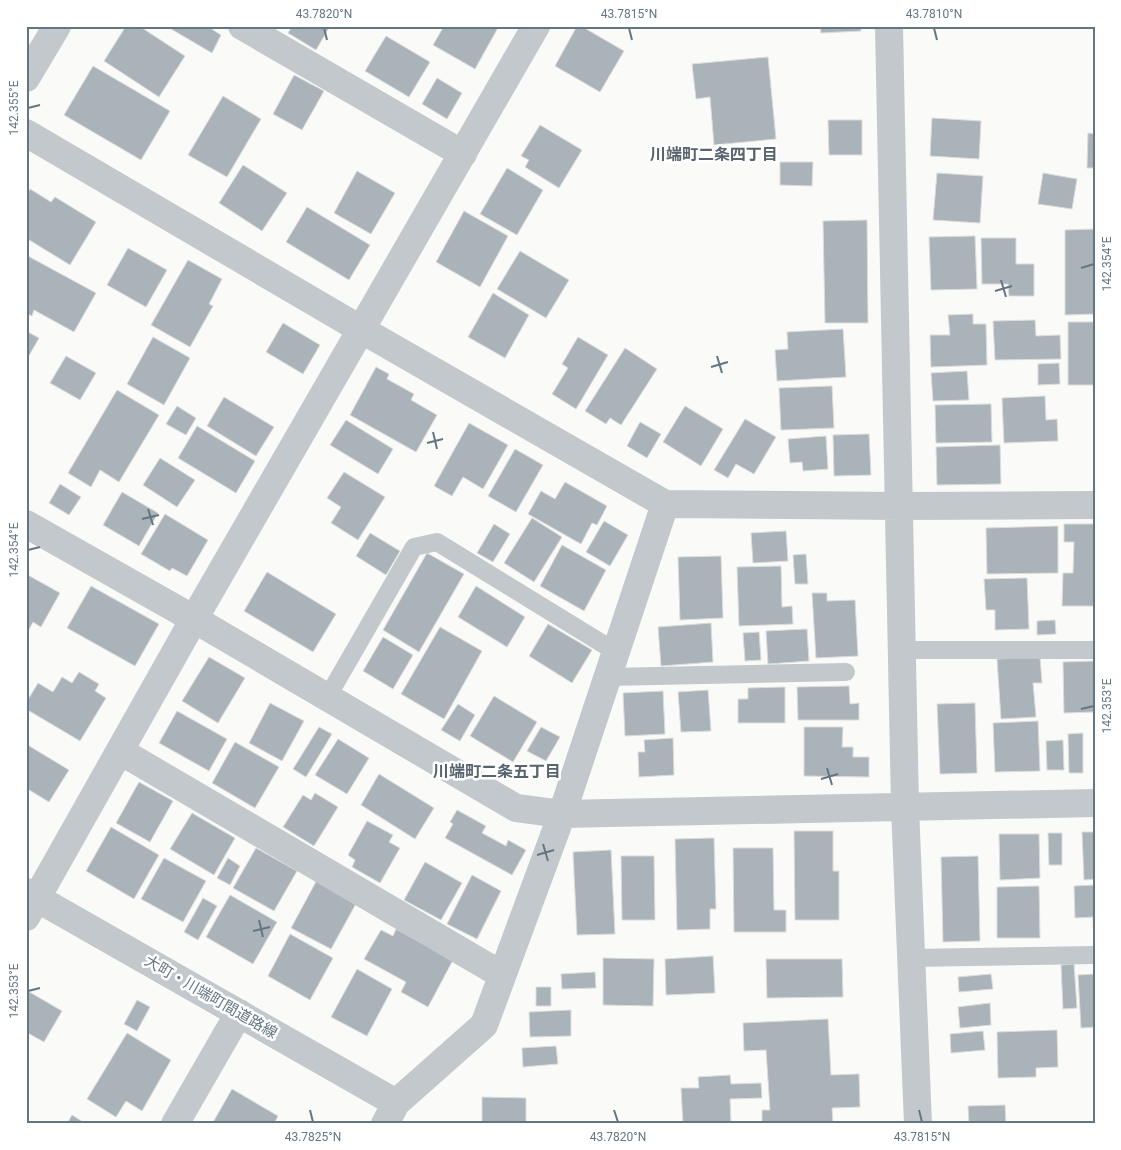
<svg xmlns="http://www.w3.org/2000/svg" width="1121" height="1150" font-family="Roboto,'Noto Sans JP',sans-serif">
<rect width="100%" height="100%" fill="#fafaf8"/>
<path fill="#aab3b9" stroke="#dcdcda" d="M126,26H139L185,56L159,97L104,61Z
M166,26H207L221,35L212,53Z
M292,26H330L316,50L288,33Z
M444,26H499L475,69L433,45Z
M577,26H581L624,51L600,92L555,66Z
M820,26H861V31L821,33Z
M386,36L430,62L409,97L365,71Z
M768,57L776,139L714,145L710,97L696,99L692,64Z
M93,66L170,111L141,160L64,115Z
M294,75L324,91L302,130L273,114Z
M437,78L462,93L447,119L422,104Z
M223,96L261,119L227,177L188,155Z
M932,118L981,121L979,159L930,156Z
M828,120H862V155H829Z
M540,125L582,150L559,188L525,167L529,160L521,156Z
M1088,133L1095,134V168H1087Z
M780,162H813L812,186L780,185Z
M243,165L287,193L262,231L219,203Z
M507,168L543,190L517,235L480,214Z
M357,171L395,193L371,234L334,213Z
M937,173L983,176L980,223L933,220Z
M1043,173L1077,179L1072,209L1038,204Z
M30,189L51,202L55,197L96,222L70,265L26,238V196Z
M307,207L370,245L349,280L286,242Z
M464,211L508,236L480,287L436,262Z
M867,220L868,323H825L823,221Z
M1095,229V314L1065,315V230Z
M975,236L977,289L931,290L929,237Z
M981,238H1016V264H1034V296H1009L1008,284H982Z
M128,248L167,270L146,307L107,285Z
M520,251L569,280L546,318L497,289Z
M26,255L96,293L74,332L34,310L32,316L26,313Z
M188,260L222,279L209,304L213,306L190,347L151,325Z
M493,293L529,315L505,358L468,337Z
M973,314V324H986L987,365L931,367L930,335H950L948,315Z
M1035,320L1036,336L1060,335L1061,359L995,360L993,321Z
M1068,322H1095V385H1068Z
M283,323L320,345L303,374L266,352Z
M843,329L846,377L777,381L775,350L788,349L787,332Z
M26,331L39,338L26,361Z
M153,337L190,358L164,405L127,384Z
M578,337L608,355L576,409L552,394L568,368L562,364Z
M625,348L657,369L621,425L610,418L606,424L585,411Z
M66,356L96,373L80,400L50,383Z
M1059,363L1060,384L1038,385V364Z
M376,367L389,374L387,379L414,394L411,400L437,415L416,452L350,415Z
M967,371L969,400L933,401L931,373Z
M832,386L834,428L781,430L779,388Z
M117,390L159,415L119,482L100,470L91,487L68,473Z
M1045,396L1046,420L1057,419L1058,441L1004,443L1002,398Z
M224,397L274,427L256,456L207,426Z
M991,404L992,442L936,443L935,405Z
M177,406L196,418L186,435L166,424Z
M685,406L723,429L701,466L663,442Z
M745,419L776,437L754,474L736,464L728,478L714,470Z
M346,420L393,449L378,474L330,445Z
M640,422L661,434L647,458L627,446Z
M469,423L508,445L483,489L463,477L452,496L434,486Z
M197,426L255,461L236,493L178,458Z
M869,434L871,475L834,476L833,435Z
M826,436L828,469L803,471L802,462L790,463L788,439Z
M1000,445L1001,484L937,485L936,447Z
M515,449L543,465L516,512L488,496Z
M160,458L195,480L177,507L143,485Z
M344,472L385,497L358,540L331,523L341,507L327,498Z
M565,482L607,506L597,525L592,523L581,544L528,514L541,491L555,499Z
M60,484L81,497L69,515L49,503Z
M122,492L158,513L139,546L103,525Z
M165,514L208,540L187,576L172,568L170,571L141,554Z
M532,518L562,537L534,582L504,563Z
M604,521L628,535L610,566L586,552Z
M494,524L510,534L493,562L477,553Z
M1064,524H1095V606H1062L1063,573H1073L1074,542H1064Z
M1058,526V573L987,574L986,528Z
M786,531L788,561L753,563L751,533Z
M370,533L400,551L386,575L356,556Z
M562,545L606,570L584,611L540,586Z
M427,553L464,574L419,652L383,630Z
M806,554L808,584H795L793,555Z
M721,556L723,618L680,620L678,557Z
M781,566L782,607L792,606L793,624L739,626L737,567Z
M267,572L336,614L313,652L244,611Z
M26,574L60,593L41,627L33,622L28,631L26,630Z
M1027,578L1029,629L995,630V610H986L984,579Z
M91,586L159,624L135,666L67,628Z
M476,586L525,617L507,647L458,617Z
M812,593H827V601L855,600L858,656L816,658Z
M1055,620L1056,634L1037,635V621Z
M711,623L713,662L661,666L658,627Z
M548,624L592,650L572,683L529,656Z
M440,627L482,651L444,719L401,694Z
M807,629L809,661L768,664L766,631Z
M759,632L761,660L745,661L743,633Z
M383,637L413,655L393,689L363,671Z
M209,657L245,678L218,723L182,701Z
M1040,657L1042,683H1033L1036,717L1001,719L997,659Z
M1095,661V712L1064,713L1063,662Z
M79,672L99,684L95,691L106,698L80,741L26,709V703L38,683L53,692L62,677L72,683Z
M849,686L850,704L859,703V720H798L797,687Z
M785,687V723H738V699H748V688Z
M708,690L711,731L681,732L678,692Z
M663,691L665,734L625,736L623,693Z
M494,696L537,722L513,762L470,736Z
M270,703L304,721L282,761L249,743Z
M975,703L977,773L940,774L937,704Z
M458,704L475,715L460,741L441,730Z
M177,711L227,739L209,771L159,743Z
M1038,721L1040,771L995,772L993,723Z
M319,727L332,734L306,777L293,769Z
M541,727L560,737L546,761L527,751Z
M804,727H843L842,747H853V757H869V777L804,776Z
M1083,733V773H1069L1068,734Z
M673,738L674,775L639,777L638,752H645L644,740Z
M338,739L369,758L347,794L315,775Z
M1063,740L1064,770H1047L1046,741Z
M235,742L279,767L255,808L212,783Z
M26,744L69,770L49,802L26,788Z
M379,774L434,808L415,839L361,805Z
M139,782L173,801L150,842L116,823Z
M315,793L338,807L314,846L283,827L303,795L311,800Z
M457,810L486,826L482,833L506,846L508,840L526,850L512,875L445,838L453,824L450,822Z
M192,813L235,838L214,875L170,849Z
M367,821L393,835L389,842L400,848L380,883L352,867L355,860L348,855Z
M111,827L159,855L134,899L86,871Z
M794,831H833V871H839V920H795Z
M1082,832H1095V879L1084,880Z
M1048,833H1062V865H1049Z
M999,834H1039L1040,878L1000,880Z
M714,838L716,909H710V929L677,930L675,839Z
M256,848L297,871L274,911L233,888Z
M733,848H773L774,910H786V932H734Z
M611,850L615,934L577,935L573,852Z
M621,856H654L655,920H622Z
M978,856L980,941L943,942L941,857Z
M164,858L206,881L183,922L141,899Z
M228,858L240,866L230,885L217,878Z
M425,862L462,883L441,920L404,900Z
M472,875L501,891L477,939L447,924Z
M318,878L358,900L331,949L291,928Z
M1095,885V927L1093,928V917L1075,918L1074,886Z
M1039,886L1040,938H997V887Z
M230,895L277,922L253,964L206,937Z
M203,898L217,906L198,940L184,932Z
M396,929L453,960L428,1007L401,992L406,982L364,959L381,930L393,936Z
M290,934L333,958L310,1000L268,976Z
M713,956L715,993L666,995L665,959Z
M603,958L654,959L653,1006L603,1005Z
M766,959H842L843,997L767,998Z
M1074,964L1077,1008L1063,1009L1061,965Z
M357,969L392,989L367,1036L331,1017Z
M595,972L596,988L562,989L561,974Z
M991,974L993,989L959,992L958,977Z
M1095,974V1027L1081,1028L1078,975Z
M536,987H551V1006H536Z
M26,990L62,1011L44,1042L26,1032Z
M137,1000L150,1007L137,1031L124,1024Z
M990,1003L991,1025L960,1028L958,1007Z
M571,1010V1036L530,1037L529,1012Z
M828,1019L831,1075L859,1074L860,1107L832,1108L833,1124H762V1110H770L766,1050L744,1051L743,1023Z
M1057,1030L1058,1067L1036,1068V1077L998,1078L997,1032Z
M983,1031L985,1050L951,1053L950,1034Z
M127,1033L171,1060L142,1111L126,1101L116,1117L87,1099Z
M556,1046L558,1064L523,1067L522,1048Z
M730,1075L731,1084L761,1083L762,1098L730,1099L731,1124H683L681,1088H699L698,1077Z
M232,1089L278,1116L274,1124H212Z
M482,1097L526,1098V1124H482Z
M1005,1105L1006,1124H969L968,1106Z
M72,1115L86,1124H67Z"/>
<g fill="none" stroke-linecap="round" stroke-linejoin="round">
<path stroke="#c3c8cc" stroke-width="18" d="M902,650H1095
M607,677L846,672
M327,698L414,547L437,542L616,652
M912,958L1095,955"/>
<path stroke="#c3c8cc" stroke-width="28" d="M242,26L463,154
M889,26L905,807L918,1124
M26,78L57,26
M26,133L362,330L665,504L900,506L1095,505
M26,524L194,619L516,808L562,814L1095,803
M120,751L502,975
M26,892L396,1103
M26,917L194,619L536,26
M175,1124L239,1013
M385,1124L396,1103L484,1025L562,814L665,504"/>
</g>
<path fill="none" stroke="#657683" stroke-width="2" d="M324,28L327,40M629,28L632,40M934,28L937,40M28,108L40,105M1081,268L1094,264M1001,280L1006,297M995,291L1012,286M717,356L722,373M711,367L728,362M433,432L437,449M427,443L443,439M148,509L153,525M142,519L159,515M28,550L40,547M1081,709L1094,706M827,768L832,785M821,779L838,774M543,844L548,861M537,855L554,850M259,920L263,937M253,931L270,927M28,991L40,988M310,1110L313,1122M614,1110L618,1122M919,1110L922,1122"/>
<g text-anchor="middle" stroke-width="5" stroke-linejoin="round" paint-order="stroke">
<g font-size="15" fill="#657683" stroke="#fff">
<text transform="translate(211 997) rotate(30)" y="5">大町・川端町間道路線</text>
</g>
<g font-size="16" font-weight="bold" fill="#57646e" stroke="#fff">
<text x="714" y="160">川端町二条四丁目</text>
<text x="497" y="777">川端町二条五丁目</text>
</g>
</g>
<rect width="1121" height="1150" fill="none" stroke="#ffffff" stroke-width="55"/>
<rect x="28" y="28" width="1066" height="1094" fill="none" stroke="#657683" stroke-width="2"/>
<g font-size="12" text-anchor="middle" fill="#657683">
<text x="324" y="18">43.7820°N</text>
<text x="629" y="18">43.7815°N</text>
<text x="934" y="18">43.7810°N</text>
<text transform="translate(14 108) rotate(-90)" y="4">142.355°E</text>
<text transform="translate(1107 264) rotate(-90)" y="4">142.354°E</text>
<text transform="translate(14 550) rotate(-90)" y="4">142.354°E</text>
<text transform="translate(1107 706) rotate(-90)" y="4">142.353°E</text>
<text transform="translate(14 991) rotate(-90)" y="4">142.353°E</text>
<text x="313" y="1141">43.7825°N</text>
<text x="618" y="1141">43.7820°N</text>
<text x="922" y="1141">43.7815°N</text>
</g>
</svg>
